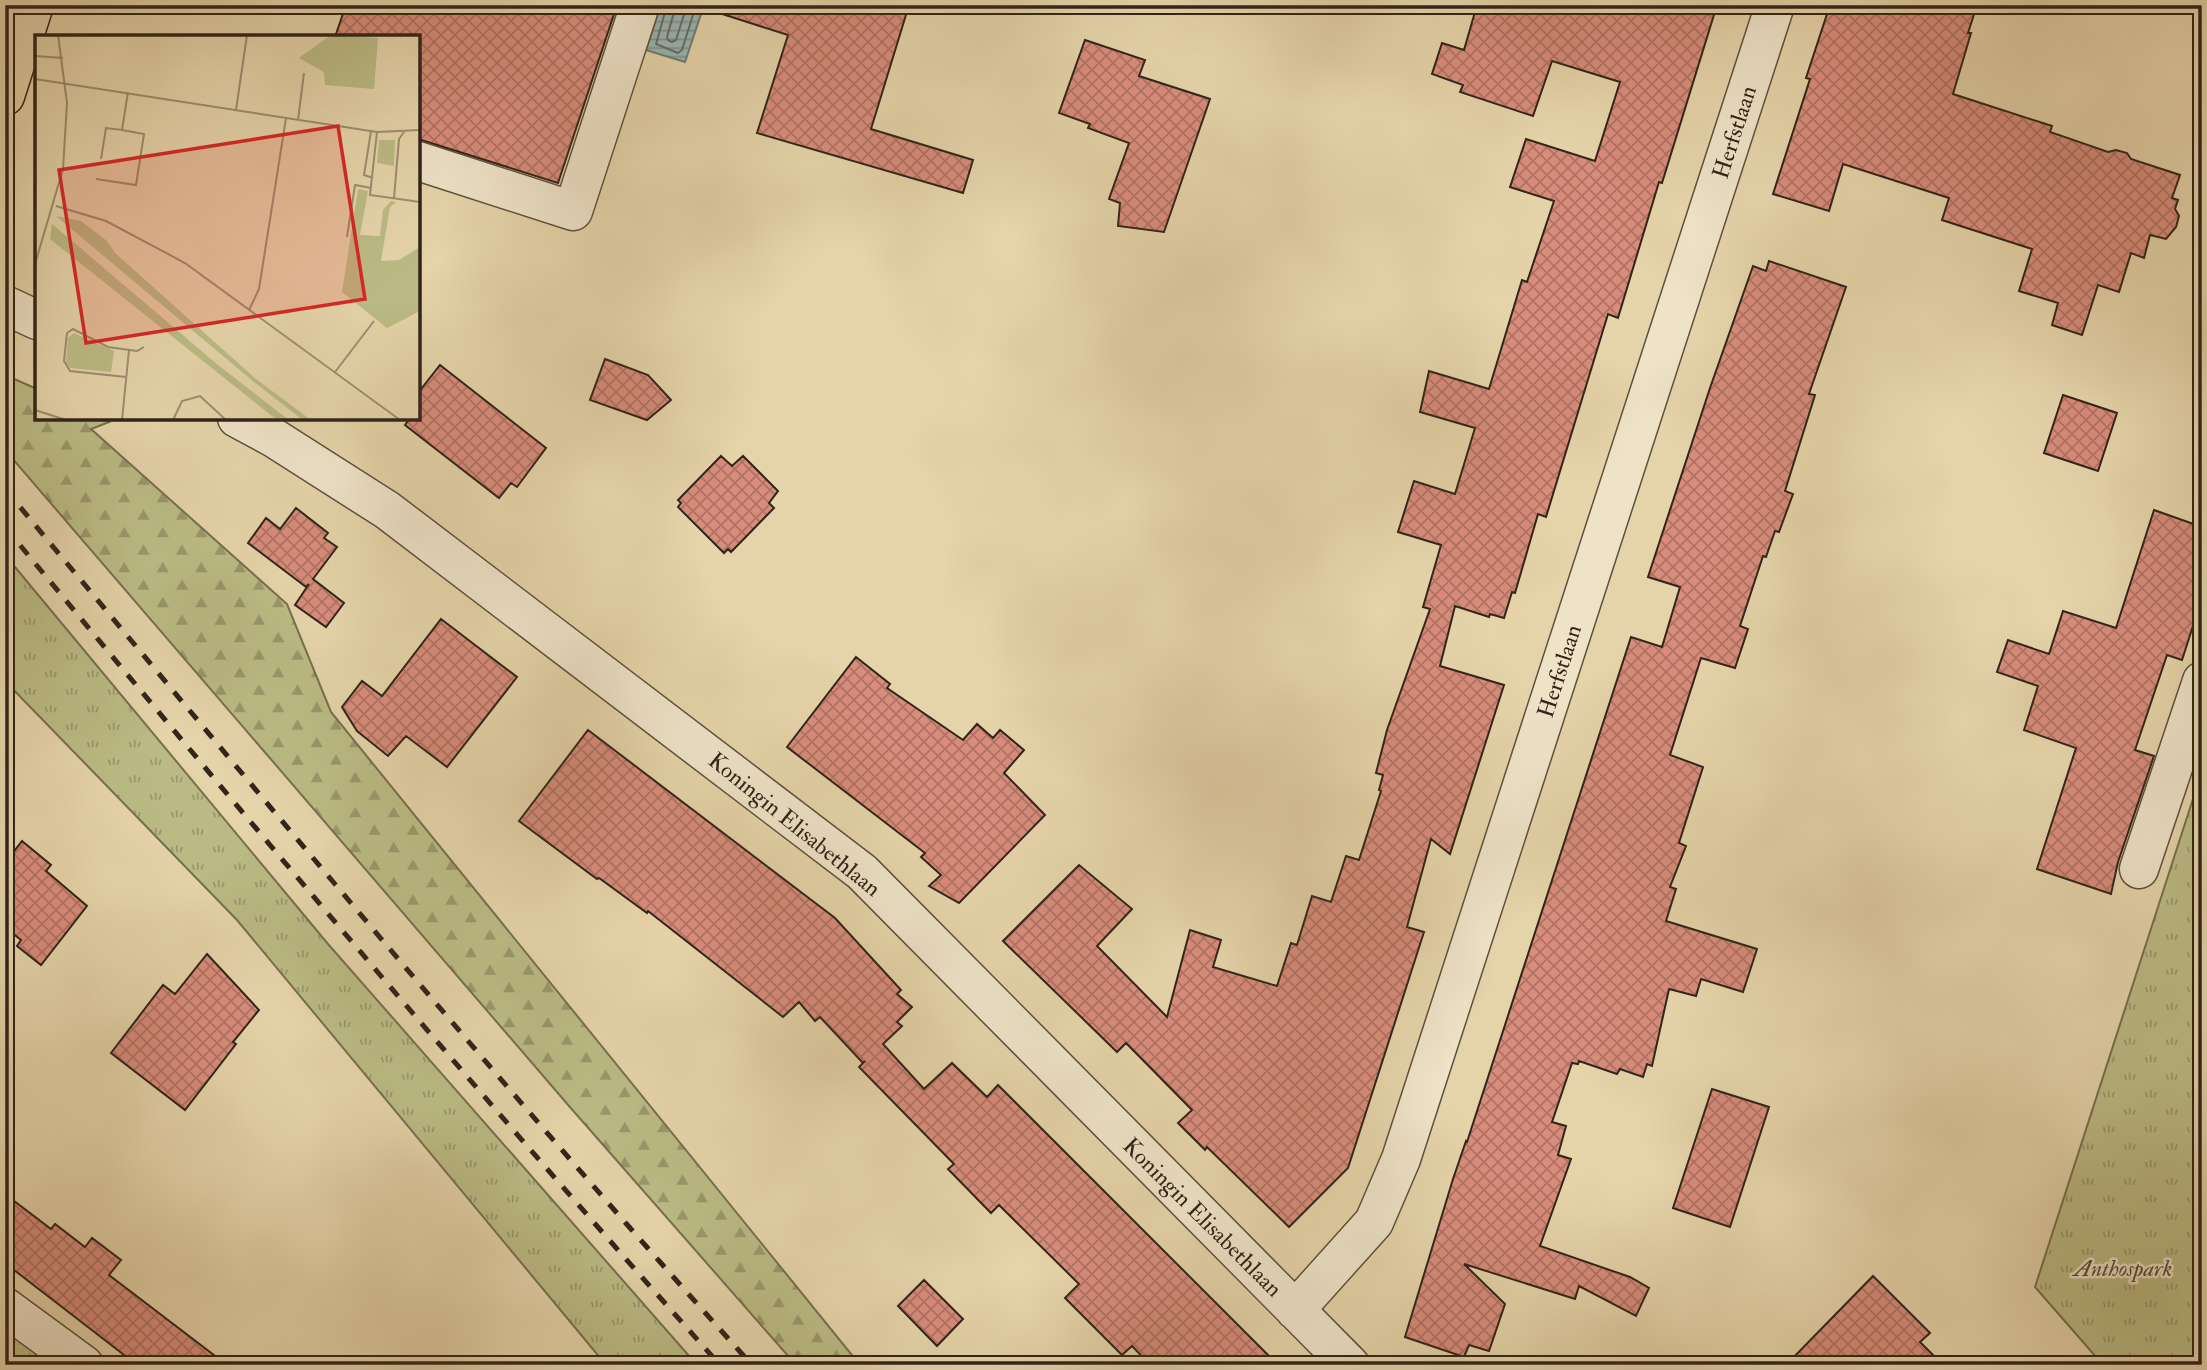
<svg xmlns="http://www.w3.org/2000/svg" width="2207" height="1370" font-family="'IM FELL Double Pica',serif">
<defs>
<pattern id="grass-tufts" width="24" height="20" patternUnits="userSpaceOnUse" patternTransform="scale(1.75)"><rect width="24" height="20" fill="#bbba84"/><path d="M3 7l-1-3M5 7V3M7 7l1-3M15 17l-1-3M17 17v-4M19 17l1-3" fill="none" stroke="#99976b"/></pattern>
<pattern id="forest-firs" width="22" height="20" patternUnits="userSpaceOnUse" patternTransform="scale(1.75)"><rect width="22" height="20" fill="#bbba84"/><path d="M5 1l3.5 6h-7zM16 11l3.5 6h-7z" fill="#99976b"/></pattern>
<pattern id="water-rules" width="6" height="5" patternUnits="userSpaceOnUse" patternTransform="scale(1.75)"><rect width="6" height="5" fill="#9ab6b3"/><path d="M0 2.5h6" fill="none" stroke="#7e9491"/></pattern>
<pattern id="building-cross-hatch" width="8" height="8" patternUnits="userSpaceOnUse" patternTransform="scale(1.75)"><rect width="8" height="8" fill="#d88c7b"/><path d="M0 0l8 8M0 8l8-8" fill="none" stroke="#b07264"/></pattern>
</defs>
<rect width="100%" height="100%" fill="#e5d3a9"/>
<filter id="stains"><feTurbulence type="fractalNoise" baseFrequency=".00286" numOctaves="4"/><feColorMatrix values="0 0 0 0 .2 0 0 0 0 .09 0 0 0 0 .02 0 0 0 .5 -.17"/></filter>
<radialGradient id="worn" r=".72"><stop offset=".6" stop-color="#630" stop-opacity="0"/><stop offset="1" stop-color="#630" stop-opacity=".3"/></radialGradient>
<path fill="url(#grass-tufts)" stroke="#766f4e" stroke-width="2" d="M5,555L328,944L697,1365H606L237,920L5,681Z
M2202,771V1365H2103L2035,1287Z
M5,1324L62,1365H5Z"/>
<path fill="url(#forest-firs)" stroke="#766f4e" stroke-width="2" d="M5,375L37,389V418H102L109,422L91,429L287,604L331,712L860,1365H796L569,1106L5,450Z"/>
<path fill="url(#water-rules)" stroke="#707c75" stroke-width="2" d="M661,5H704L685,62L646,50Z"/>
<g fill="none" stroke-linecap="round" stroke-linejoin="round">
<path stroke="#666d66" stroke-width="2" d="M667,5L656,44L678,53L682,50L696,5
M676,5L667,37L668,40L672,42L676,40L687,5"/>
</g>
<path fill="url(#building-cross-hatch)" stroke="#312419" stroke-width="2" d="M346,5H617L558,183L418,139V37H335Z
M717,5H909L871,129L973,160L963,193L757,133L788,35L716,12Z
M1477,5H1717L1662,183L1659,182L1618,318L1608,314L1546,517L1538,514L1515,593L1512,592L1504,618L1490,614L1489,617L1455,606L1440,666L1504,685L1450,854L1431,839L1407,927L1424,932L1348,1168L1289,1227L1207,1147L1205,1150L1178,1123L1192,1110L1126,1043L1117,1052L1003,941L1079,865L1132,909L1097,946L1167,1017L1190,930L1221,940L1213,967L1277,986L1291,943L1297,945L1312,896L1331,902L1346,856L1359,860L1381,791L1379,790L1383,775L1376,773L1387,730L1430,609L1423,607L1441,545L1398,532L1414,481L1455,494L1475,428L1420,412L1429,371L1489,389L1522,280L1527,282L1554,201L1510,187L1526,139L1595,161L1620,82L1552,61L1533,116L1460,92L1463,85L1432,74L1442,43L1464,50Z
M1830,5H1977L1968,33H1971L1953,94L2052,126L2050,132L2108,152L2116,150L2127,153L2131,159L2180,175L2172,198L2178,200L2175,209L2179,216L2176,227L2166,239L2150,235L2144,258L2131,253L2119,292L2098,285L2082,335L2052,325L2058,303L2019,291L2032,249L1942,220L1949,198L1843,164L1829,211L1773,194L1810,79L1806,78Z
M1085,40L1145,60L1139,76L1210,99L1164,232L1118,226L1120,203L1109,199L1129,143L1088,128L1090,124L1059,113Z
M1769,261L1846,287L1809,394L1815,395L1785,491L1793,494L1779,532L1775,531L1766,557L1763,556L1740,626L1748,629L1735,668L1701,658L1670,755L1703,767L1679,843L1686,846L1670,887L1676,889L1666,921L1757,949L1743,992L1701,979L1696,996L1669,989L1652,1066L1647,1064L1643,1077L1620,1069L1617,1074L1579,1061L1578,1064L1572,1063L1552,1122L1566,1126L1558,1155L1571,1159L1540,1246L1630,1277L1649,1288L1636,1316L1579,1286L1575,1299L1464,1264L1505,1304L1489,1351L1469,1345L1464,1357L1405,1337L1453,1179L1466,1141L1467,1142L1631,637L1662,647L1680,587L1648,577L1710,388L1753,266L1766,271Z
M605,359L648,375L671,400L647,420L590,400Z
M440,365L546,448L517,487L511,483L499,498L405,425L410,418H418V393Z
M2063,395L2117,413L2098,471L2044,453Z
M721,456L732,466L743,456L778,491L769,503L774,508L731,552L728,549L724,553L678,507L681,503L678,500Z
M296,508L328,533L324,538L337,547L313,579L344,603L326,627L295,605L309,584L306,587L248,543L266,518L280,529Z
M2154,510L2202,527V598L2182,660L2167,655L2135,750L2154,756L2118,862L2111,894L2037,869L2076,748L2024,730L2038,686L1997,672L2008,640L2049,654L2063,611L2116,628Z
M441,619L517,677L447,767L406,736L388,756L357,731L342,707L362,681L382,696Z
M856,657L890,684L887,688L963,740L977,724L993,738L1000,730L1024,750L1004,773L1045,815L959,903L929,886L941,875L921,857L925,853L787,747Z
M588,730L835,918L901,990L897,994L912,1007L897,1022L902,1026L883,1044L924,1089L952,1063L987,1097L998,1085L1278,1365H1150L1132,1346L1122,1355L1065,1298L1079,1284L999,1205L991,1213L948,1169L954,1164L859,1067L865,1061L863,1063L820,1017L815,1021L799,1002L783,1017L648,911L647,913L599,878L597,879L519,821Z
M22,841L51,865L46,871L87,906L41,965L17,946L21,940L5,927V863Z
M207,954L259,1010L233,1042L236,1044L185,1110L111,1053L163,985L175,994Z
M1712,1089L1769,1107L1730,1227L1673,1208Z
M5,1194L51,1229L55,1224L85,1247L92,1238L121,1260L109,1275L227,1365H137L106,1341L5,1263Z
M1873,1276L1930,1333L1920,1342L1943,1365H1786Z
M924,1280L963,1319L937,1346L898,1306Z"/>
<g fill="none" stroke-linecap="round" stroke-linejoin="round">
<g stroke="#5e503d" stroke-width="41">
<path id="minor" d="M418,161L573,211L640,5
M5,305L37,320
M237,418L274,438L387,510L862,872L1350,1365
M2139,869L2202,681
M5,1307L84,1365
M1295,1310L1374,1222L1401,1159L1775,5"/>
</g>
<g stroke="#312419" stroke-width="41">
<path id="major" d="M5,96L34,5"/>
</g>
<use href="#minor" stroke="#eee2c7" stroke-width="38"/>
<use href="#major" stroke="#e5d3a9" stroke-width="38"/>
<path stroke="#312419" stroke-width="5" stroke-dasharray="12 12" stroke-linecap="butt" d="M5,489C251,784 495,1080 752,1365
M5,527C239,810 475,1091 720,1365"/>
</g>
<g text-anchor="middle" stroke-width="5" stroke-linejoin="round" paint-order="stroke">
<g font-size="23" fill="#312419" stroke="#eee2c7">
<text transform="translate(1734 132) rotate(-72)" y="8">Herfstlaan</text>
<text transform="translate(1559 671) rotate(-72)" y="8">Herfstlaan</text>
<text transform="translate(795 824) rotate(39)" y="8">Koningin Elisabethlaan</text>
<text transform="translate(1203 1217) rotate(45)" y="8">Koningin Elisabethlaan</text>
</g>
<g font-size="23" font-style="italic" fill="#544a34" stroke="#eee2c7">
<text x="2123" y="1276">Anthospark</text>
</g>
</g>
<g transform="translate(35 35)">
<rect width="385" height="385" fill="#e5d3a9"/>
<path d="M344,105H360L359,131L342,128ZM323,154L333,156L325,200L345,201L348,175L356,166L361,167L355,172L346,226L364,225L385,212V276L352,293L307,257ZM17,189L183,330L254,385H242L15,204ZM39,298L79,316L76,337L35,333L31,328L33,303Z" fill="#bbba84"/>
<path d="M296,0L343,3L339,54L290,50L289,37L264,23ZM21,181L46,186L72,206L80,218L221,344L276,385H268L219,347Z" fill="#bbba84"/>
<path fill="none" stroke="#9d8d6f" stroke-width="2" d="M0,21L28,23M0,44L342,97L385,95M201,75L212,0M263,85L269,38M336,96L329,140L338,143M342,97L335,160L385,167M66,124L71,93L87,95L93,57M61,144L101,150L109,99L87,95M359,163L364,104L369,97M21,171L71,186L150,228L365,385M312,202L320,150L336,153M0,229L28,134L32,68L23,0M214,275L224,254L251,83M300,337L339,286M91,342L35,336L29,326L32,298L38,294L73,312L102,316L109,312M0,375L31,385M87,385L94,315M138,385L147,366L165,361L191,385"/>
<path fill="#d62828" fill-opacity="0.15" stroke="#d62828" stroke-width="3.5" d="M303,91L330,264L51,308L24,135Z"/>
<rect width="385" height="385" fill="none" stroke="#312419" stroke-width="3.5"/>
</g>
<rect width="2207" height="1370" fill="none" stroke="#e5d3a9" stroke-width="28"/>
<rect x="7" y="7" width="2193" height="1356" fill="none" stroke="#312419" stroke-width="3.5"/>
<rect x="14" y="14" width="2179" height="1342" fill="none" stroke="#312419" stroke-width="2"/>
<rect width="100%" height="100%" filter="url(#stains)"/>
<rect width="100%" height="100%" fill="url(#worn)"/>
</svg>
